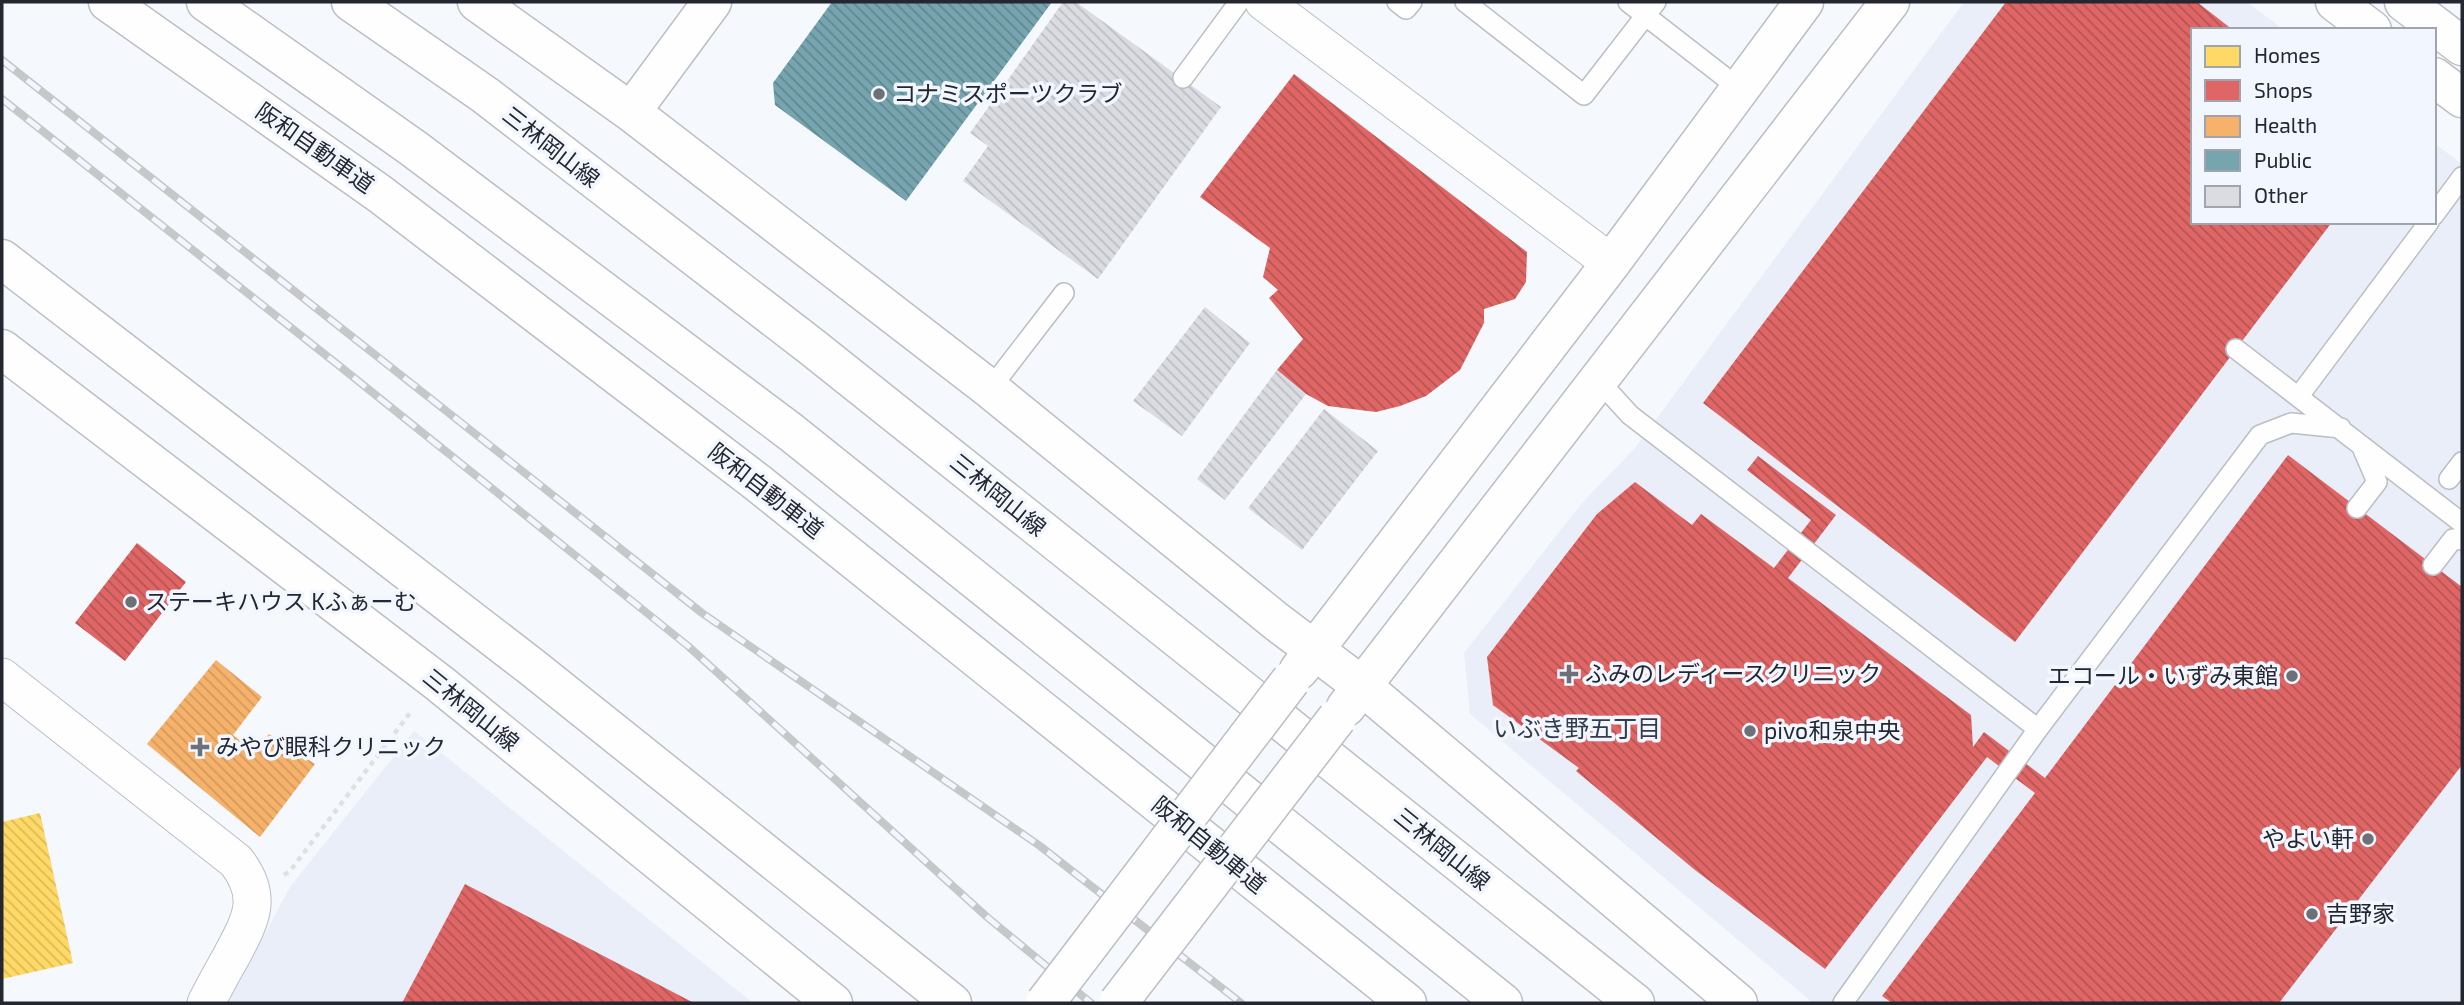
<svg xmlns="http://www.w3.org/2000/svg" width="2464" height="1005" font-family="'Exo 2','Noto Sans JP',sans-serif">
<defs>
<pattern id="homes-back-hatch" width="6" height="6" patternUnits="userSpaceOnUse" patternTransform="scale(1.75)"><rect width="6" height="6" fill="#ffd966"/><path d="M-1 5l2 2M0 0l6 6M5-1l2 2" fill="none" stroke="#daba59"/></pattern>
<pattern id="shops-back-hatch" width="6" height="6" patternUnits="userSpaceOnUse" patternTransform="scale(1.75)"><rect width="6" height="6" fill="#e06666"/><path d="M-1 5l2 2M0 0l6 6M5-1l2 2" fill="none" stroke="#b55454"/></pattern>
<pattern id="health-back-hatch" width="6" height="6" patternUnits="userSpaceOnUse" patternTransform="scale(1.75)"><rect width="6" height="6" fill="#f6b26b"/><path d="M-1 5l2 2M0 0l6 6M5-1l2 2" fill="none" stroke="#d3995d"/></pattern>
<pattern id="public-back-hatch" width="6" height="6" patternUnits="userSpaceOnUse" patternTransform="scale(1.75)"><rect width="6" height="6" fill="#76a5af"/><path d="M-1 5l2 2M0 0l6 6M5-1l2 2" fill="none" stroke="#61868f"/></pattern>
<pattern id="building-back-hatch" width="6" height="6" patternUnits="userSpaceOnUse" patternTransform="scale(1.75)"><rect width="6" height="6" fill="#dbdce2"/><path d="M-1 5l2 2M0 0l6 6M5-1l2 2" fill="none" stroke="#bcbdc2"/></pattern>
</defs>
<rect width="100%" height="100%" fill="#f5f8fc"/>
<path fill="#e9eef9" d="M1964,2H2247L2284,30H2193V222H2434V143L2462,164V1003H1813L1470,714L1464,653L1582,503L1635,448Z
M414,731L753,1003H228L290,887Z"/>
<path fill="url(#homes-back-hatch)" d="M40,813L73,963L2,979V822Z"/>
<path fill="url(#shops-back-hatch)" d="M2006,2H2197L2233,30H2193V222H2332L2015,642L1703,403Z
M1294,74L1527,252L1526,282L1515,299L1484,309V323L1460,370L1426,396L1400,406L1376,412L1328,406L1306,394L1277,370L1303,339L1269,298L1278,290L1263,277L1270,248L1200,197Z
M2288,455L2462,587V765L2279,1003H1892L1882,996L2035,793L1987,757L1825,969L1695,870L1576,771L1579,768L1493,705L1487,657L1597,514L1635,482L1692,525L1701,514L1774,568L1811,520L1747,470L1758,456L1836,515L1788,578L1971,715L1973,747L1984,732L2045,778Z
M137,543L186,582L125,661L75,623Z
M465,884L694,1003H402Z"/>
<path fill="url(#health-back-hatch)" d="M216,660L262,697L233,735L255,751L269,734L315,764L260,837L147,744Z"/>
<path fill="url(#public-back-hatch)" d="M832,2H1052L906,201L775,105L773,83Z"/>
<path fill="url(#building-back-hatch)" d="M1063,2H1076L1221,107L1098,279L963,181L988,146L970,133Z
M1205,307L1250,343L1182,436L1133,401Z
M1277,370L1306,394L1225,500L1197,479Z
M1324,409L1378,451L1302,550L1248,508Z"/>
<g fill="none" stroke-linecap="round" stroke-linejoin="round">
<g stroke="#bbbec3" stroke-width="22">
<path id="lane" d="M1397,2L1406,9L1412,2
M1465,2L1584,95L1656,2
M1628,2L1740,89
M1183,78L1239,2
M2434,215L2462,177
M2236,349L2462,523
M1599,381L1630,415L2038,729
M990,389L1064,293
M2299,396L2429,222
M2449,479L2462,462
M2357,508L2377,482L2361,445
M2433,565L2453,539L2462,540
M1843,1003L2038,729L2260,435L2291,423L2341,428"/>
</g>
<g stroke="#bbbec3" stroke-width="39">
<path id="street" d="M1264,2L1611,263
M2,677L236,861C264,897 251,919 232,955C223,971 214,987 206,1003"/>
</g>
<g stroke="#bbbec3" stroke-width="41">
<path id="secondary" d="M351,2L485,95L812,347L1635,1003
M477,2L631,112L990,389L1277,622L1362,686L1738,1003
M2335,2L2372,30
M2404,2L2462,46
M2434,77L2462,98
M631,112L712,2
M2,259L533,668L952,1003
M2,349L439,683L833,1003
M1299,670L1611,263L1804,2
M1346,707L1890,2"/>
</g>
<g stroke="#bbbec3" stroke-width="41">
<path id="highway" d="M108,2L380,194L758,483L1407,1003
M206,2L413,148L792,433L1503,1003"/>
</g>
<path stroke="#e0e0e2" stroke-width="4.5" stroke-dasharray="5 5" stroke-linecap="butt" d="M284,875L290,871L410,713"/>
<use href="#lane" stroke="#fefeff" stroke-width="19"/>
<use href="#street" stroke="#fefeff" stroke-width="37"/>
<use href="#secondary" stroke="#fefeff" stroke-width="38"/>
<use href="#highway" stroke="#fefeff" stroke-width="38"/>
<g stroke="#c6c7c8" stroke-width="8">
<path id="rail" d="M2,60L702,613L1040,846L1241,1003
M2,99L337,364L688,646L987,917L1091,1003"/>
</g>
<use href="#rail" stroke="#f2f7ff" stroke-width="5" stroke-dasharray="16" stroke-linecap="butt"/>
<g stroke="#bbbec3" stroke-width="41" stroke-linecap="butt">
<path id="secondary-bridge" d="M1045,1003L1291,680
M1118,1003L1337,718"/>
</g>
<use href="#secondary-bridge" stroke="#fefeff" stroke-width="38"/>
</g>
<g fill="#6d7077" stroke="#f2f7ff" stroke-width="2.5">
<circle cx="879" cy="94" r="7"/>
<circle cx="131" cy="602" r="7"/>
<path d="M1565.5 663.5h7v7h7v7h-7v7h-7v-7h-7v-7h7z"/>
<circle cx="2292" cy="676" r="7"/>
<circle cx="1750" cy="731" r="7"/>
<path d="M196.5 736.5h7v7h7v7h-7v7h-7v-7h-7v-7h7z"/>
<circle cx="2368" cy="839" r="7"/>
<circle cx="2312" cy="914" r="7"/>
</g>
<g text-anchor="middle" stroke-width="7" stroke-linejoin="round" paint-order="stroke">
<g font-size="23" fill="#24272f" stroke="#f2f7ff" text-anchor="start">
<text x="893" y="102">コナミスポーツクラブ</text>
<text x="145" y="610">ステーキハウス Kふぁーむ</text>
<text x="1585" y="682">ふみのレディースクリニック</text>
<text x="2278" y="684" text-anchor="end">エコール・いずみ東館</text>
<text x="1764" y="739">pivo和泉中央</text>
<text x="216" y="755">みやび眼科クリニック</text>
<text x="2354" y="847" text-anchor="end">やよい軒</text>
<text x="2326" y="922">吉野家</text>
</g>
<g font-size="23" fill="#24272f" stroke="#f2f7ff">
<text transform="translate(551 147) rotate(38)" y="8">三林岡山線</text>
<text transform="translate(315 148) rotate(35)" y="8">阪和自動車道</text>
<text transform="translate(766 491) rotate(38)" y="8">阪和自動車道</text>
<text transform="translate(998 495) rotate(39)" y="8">三林岡山線</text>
<text transform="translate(471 710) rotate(39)" y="8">三林岡山線</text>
<text transform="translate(1209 845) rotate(39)" y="8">阪和自動車道</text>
<text transform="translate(1442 849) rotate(39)" y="8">三林岡山線</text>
</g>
<g font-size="24" fill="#343b4b" stroke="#f2f7ff">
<text x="1577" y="737">いぶき野五丁目</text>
</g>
</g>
<rect width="2464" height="1005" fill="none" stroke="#24272f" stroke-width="7"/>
<rect x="2191" y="28" width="245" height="196" fill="#f2f7ff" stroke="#a0a4ac" stroke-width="2"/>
<rect x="2205" y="46" width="35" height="21" fill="#ffd966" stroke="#a0a4ac" stroke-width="2"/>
<text x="2254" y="63" font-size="21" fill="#24272f">Homes</text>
<rect x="2205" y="80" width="35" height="21" fill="#e06666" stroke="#a0a4ac" stroke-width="2"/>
<text x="2254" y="98" font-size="21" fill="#24272f">Shops</text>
<rect x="2205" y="116" width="35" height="21" fill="#f6b26b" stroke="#a0a4ac" stroke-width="2"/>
<text x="2254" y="133" font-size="21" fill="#24272f">Health</text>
<rect x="2205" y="150" width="35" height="21" fill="#76a5af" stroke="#a0a4ac" stroke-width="2"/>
<text x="2254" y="168" font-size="21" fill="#24272f">Public</text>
<rect x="2205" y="186" width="35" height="21" fill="#dbdce2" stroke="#a0a4ac" stroke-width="2"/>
<text x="2254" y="203" font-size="21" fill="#24272f">Other</text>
</svg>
